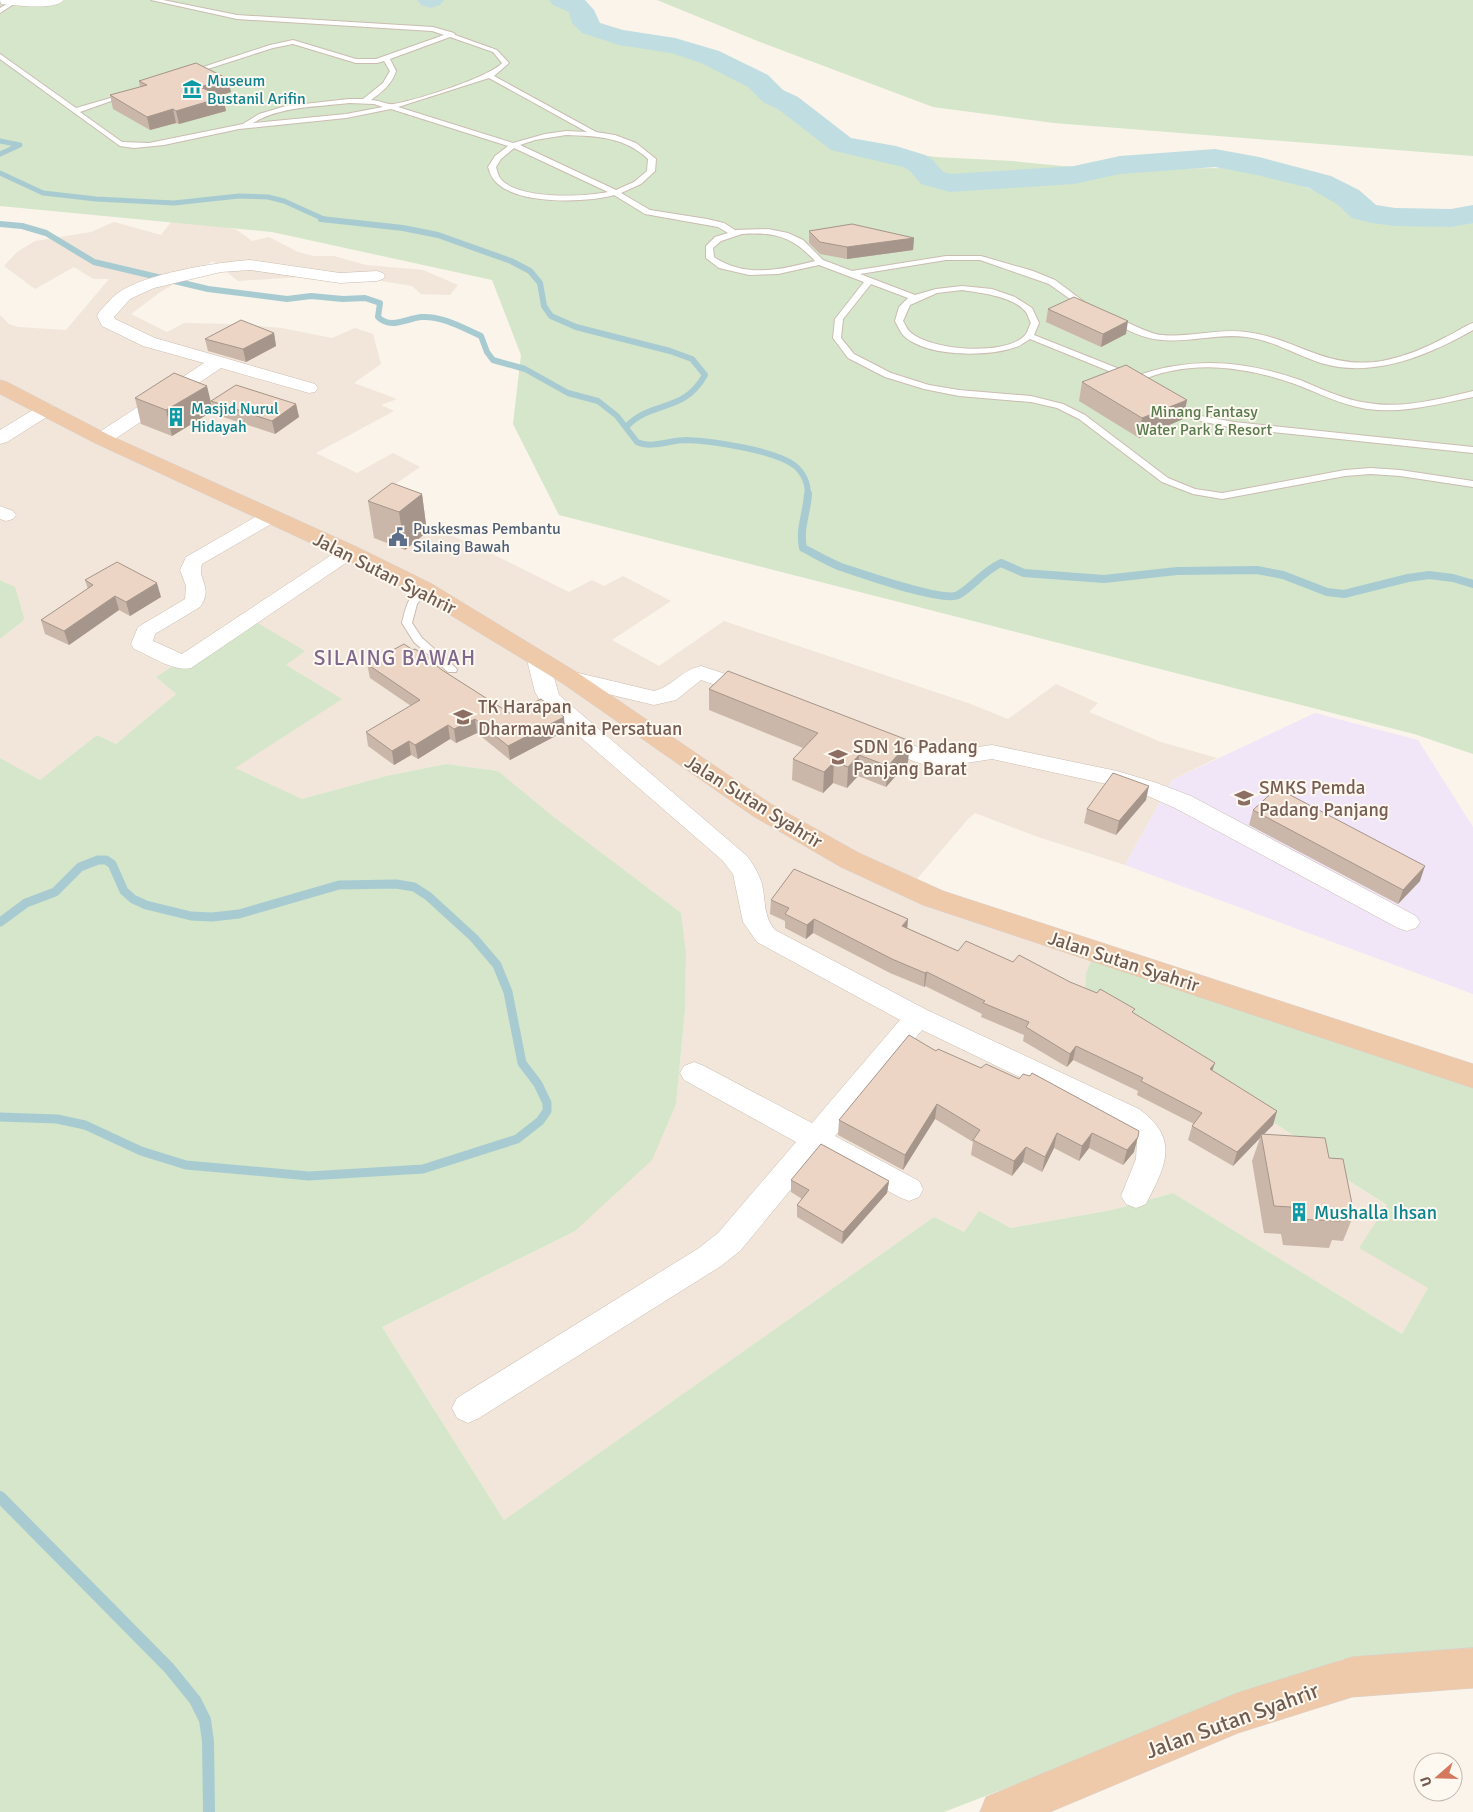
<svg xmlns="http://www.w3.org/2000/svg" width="1473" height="1812" font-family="Signika,sans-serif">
<rect width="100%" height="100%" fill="#faf4ea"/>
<path fill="#f1e6d9" d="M197,219L237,230L252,241L269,237L298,252L313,256H334L366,265L423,270L458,285L450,295L421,294L412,286L356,277H301L238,281L213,261L159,293L131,314L167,332L184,323L232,324L282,328L332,338L355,328L373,334L381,364L354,383L397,399L381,405L394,411L316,453L357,473L393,453L420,467L371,501L480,548L569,592L592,580L604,586L623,576L671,601L612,640L659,666L724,621L968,703L1008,719L1056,684L1098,703L1089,712L1161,742L1217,758L1172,780L1125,865L1038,837L975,813L968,819L905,893L1093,957L1251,1108L1304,1142L1300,1150L1388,1206L1428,1288L1402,1334L1173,1193L1112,1210L1011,1228L979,1211L964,1232L934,1217L504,1520L382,1327L574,1231L676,1104L685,1010L686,954L555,818L498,771L446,764L386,776L302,799L234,768L285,665L304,651L156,677L176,694L116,744L97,735L40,780L0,758V639L23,621L9,584L0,580V315L9,324L18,327L66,330L109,279H93L74,267L35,289L4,266L17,252L35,241L91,232L114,222L161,235L171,222Z"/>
<path fill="#f1e6f7" d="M1315,713L1418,740L1473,827V994L1125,865L1172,780Z"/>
<path fill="#d5e6ca" d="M0,0H550L571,3L587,13L611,42L706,56L740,71L782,101L808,130L849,146L936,157L1012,161L1093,169L1242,168L1302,186L1384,216L1444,227L1473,219V754L1414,734L559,515L513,424L521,355L492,280L272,232L0,206Z
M657,0H1473V156L1054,123L933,107L755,40Z
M0,580L15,587L24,618L23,621L0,639Z
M249,618L305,651L286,665L342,699L235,768L302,799L386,776L446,764L498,771L555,818L681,913L686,954L685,1010L676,1104L652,1160L575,1231L382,1327L504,1520L934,1217L964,1232L979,1211L1011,1228L1112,1210L1173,1193L1402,1334L1428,1288L1359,1248L1387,1205L1300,1150L1304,1142L1251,1108L1085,995L1086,973L1093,957L1473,1086V1657L1343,1659L944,1812H0V758L40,780L97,735L116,744L176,694L156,677Z"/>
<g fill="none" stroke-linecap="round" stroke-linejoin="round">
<path stroke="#a8cbd2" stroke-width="5" d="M0,141L20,145L0,154
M0,173L43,193L96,199L174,203L239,196L268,197L284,201L326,220"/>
<path stroke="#a8cbd2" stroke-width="6" d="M321,219L403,228L438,235L511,261L530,271L540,283L544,306L551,316L576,327L670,351L692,359L705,375C683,414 653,399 626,427
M0,224L22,226L46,233L94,262L208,289L287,299L311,296L343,299L365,298L380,303L378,317C391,330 407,318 422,317C443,316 463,328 481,336L487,352L493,360L525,369L568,393L598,401L617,416L637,442C652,449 670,440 686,440C712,441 774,450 794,465C804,473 808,484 808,495"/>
<path stroke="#a8cbd2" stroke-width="8" d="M808,494C807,513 799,528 803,548C815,554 828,562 841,567C860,573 943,603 958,595C974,586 982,572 1001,563L1024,573L1104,579L1177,571L1257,570L1283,575L1327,592L1344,594L1408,578L1429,575L1453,578L1473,584"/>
<path stroke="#a8cbd2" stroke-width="9" d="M0,922L26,903L55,892L80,867L98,860H106L112,864L124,891L133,899L146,905L191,916L212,917L239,914L339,885L396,884L414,887L428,896L474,938L497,965L508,992L522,1063L538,1084L547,1103V1111L540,1121L517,1139L423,1169L309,1176L186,1165L141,1151L85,1125L57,1119L0,1117"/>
<path stroke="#a8cbd2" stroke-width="12" d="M0,1497L169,1668L195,1700L205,1720L208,1741L209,1812"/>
<path fill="#c0dde2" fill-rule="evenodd" d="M417,0H444L440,5L431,8L421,5Z
M549,0H585L594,10L600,23L623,30L675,38L719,51L768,75L783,90L798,97L851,138L896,146L925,155L932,159L943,172L951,174L1074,166L1120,156L1215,149L1259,157L1331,176L1359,190L1376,205L1395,208L1451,209L1473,205V223L1451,227L1395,226L1372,223L1352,218L1337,204L1309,188L1257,175L1215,167L1120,174L1074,184L950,192L921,184L910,171L903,167L831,150L778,109L763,102L748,87L701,63L671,53L619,45L582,33L572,23L569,12L553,5Z"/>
<g stroke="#cbbcb1" stroke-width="2">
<path id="service" d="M151,0H163L237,15L433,27L454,33L455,35L497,50L509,63L494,76L596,132L615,135L636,143L656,159L655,171L641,184L621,193L650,210L707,219L724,223L735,230L768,229L788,233L803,240L823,260L852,271L946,256H981L1033,271L1055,280L1091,307L1084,309L1049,284L980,260H946L860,274L915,295L936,289L962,286L992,289L1015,297L1032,308L1039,323L1034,335L1132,374L1133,377C1191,356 1242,360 1300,380C1322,389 1344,400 1368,403C1403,409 1439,399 1473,391V397C1438,404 1403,414 1367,409C1341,405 1317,392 1292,383C1254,370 1211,362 1171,371C1159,373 1147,378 1135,382L1132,381L1131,378H1126L1030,339C1025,342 1019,347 1013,348C985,357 925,357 903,335C900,331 897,325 895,321L899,307L908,298L871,284L843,319L841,338L854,354L891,373L929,385L959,390L1031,396L1063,404L1085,415L1168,478L1195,489L1222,493L1345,470L1371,468L1400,470L1473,481V487L1400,476L1371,474L1345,476L1222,499L1193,494L1162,482L1079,419L1057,408L1031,402L959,396L924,389L885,377L848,358L833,338L835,319L864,282L819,265L778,274L749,275L719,268L706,258V246L715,237L728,233L718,227L645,214L614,195C586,203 516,205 495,181C491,177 490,172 488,167L495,156L508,146L391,109L346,118L239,129L164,145L134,148L120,146L0,59V54L76,108L128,93V95L80,112L122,142L149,143L243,124L259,114L286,106L349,99H363L383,83L390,71L384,61L377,63H356L293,44L273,48L192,74H188V72L270,45L293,40L356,59H376L444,35L432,31L237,19ZM450,37L493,52L502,63C488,78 416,100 394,104C386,105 379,100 371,100C382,92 392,84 396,71L390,59ZM489,78L587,132L566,131L545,134L513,143L398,107ZM349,103L374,104L383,107L346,114L253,123C281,106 317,107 349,103ZM566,135C597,136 625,137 648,159L647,171L634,182L616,190L520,145L535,140ZM514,148L608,192C584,197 516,200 500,178C498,175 497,170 496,167L501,159ZM742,234C775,232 792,236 815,261C780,270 745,278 714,257L713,248L721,241ZM962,290C981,293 1013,296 1026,312C1028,315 1029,320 1031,323C1029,326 1028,331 1026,334C1008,357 929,351 909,331C907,329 905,324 903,321L910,305L937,293Z
M12,1L17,2L0,13V8Z
M1109,317C1120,316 1146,334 1162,335C1190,338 1218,328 1246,332C1297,338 1325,370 1382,361C1404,357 1426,348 1446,337C1455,333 1464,326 1473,323V330C1429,355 1373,379 1321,363C1296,355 1272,340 1246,337C1218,333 1190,343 1162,340C1143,339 1126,329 1109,321Z
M1170,402L1201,416L1234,422L1473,447V453L1234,428L1195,420L1167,407L1166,405Z
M424,586L429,589L417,604L412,623L422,638L456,668L457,670L456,672H448L414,642L402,623C405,610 409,591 424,586Z"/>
</g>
<g stroke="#cbbcb1" stroke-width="1">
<path id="minor" d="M0,0H64C54,11 16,5 1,4Z
M250,260L340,273L377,271L383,273L385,276L383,279L377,281L340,283L250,270L221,272L154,288L130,299L114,317L115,319L155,338L315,384L318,388L315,392L309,393L221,368L109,443L102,445L95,443L93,439L95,435L204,363L143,346L102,326L97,316L99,312C105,306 111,298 118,293C143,274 218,262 250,260Z
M47,404L53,405L56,409L53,413L7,442L0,444V430L41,405Z
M0,506L13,511L16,515L13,519L6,521L0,519Z
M271,510L278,512L281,516L278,520L202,564C197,581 214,587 200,607L155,634L153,641L182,654L342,548L349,546L356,548L359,552L356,556L191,668C173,672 151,656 134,649L131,644L138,627L185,599L186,586L180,570L186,557L264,512Z
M538,653L546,655L549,660L559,695L747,856C753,864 759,874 762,884C766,901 763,916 775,930L927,1010L1139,1109C1180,1139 1166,1165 1146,1204L1136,1208L1126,1204L1121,1196L1136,1159L1137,1140L1119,1125L922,1030L835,1136L919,1181L923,1189L919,1197L909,1201L899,1197L820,1154L740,1251L721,1266L479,1418L468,1423L457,1418L452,1408L457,1398L699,1248L718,1233L796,1142L684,1080L680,1073L684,1066L694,1062L704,1066L812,1123L900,1020L757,942L743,922L733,874L722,860L542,704L535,692L527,660L530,655Z
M701,666L759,685L762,690L759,695L751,697L701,680L676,700L654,705L562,683L559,678L562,673L570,671L654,691C672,687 681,670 701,666Z
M877,733L935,753L992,745L1117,771L1157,783L1191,796L1416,916L1420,922L1416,928L1407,931L1398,928L1175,808L1141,793L1116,786L992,759L933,768L869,745L866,740L869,735Z"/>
</g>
<g stroke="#d8d1ce" stroke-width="1">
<path id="trunk" d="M0,380L7,382L109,435L357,547L432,584L578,673L771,804L859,853L943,891L1473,1064V1088L923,905L841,867L753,816L562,683L416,594L341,557L95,443L0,394Z
M1473,1648V1688L1352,1697L1238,1733L1050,1812H980L986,1797L1237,1693L1352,1657Z"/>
</g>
<use href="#service" fill="#fff" fill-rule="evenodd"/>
<use href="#minor" fill="#fff" fill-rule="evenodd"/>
<use href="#trunk" fill="#eec9aa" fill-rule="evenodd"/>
</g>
<path fill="#cbb7a9" d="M139,81L231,92L220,96L223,97L226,111L179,124L176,123L150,130L113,109L110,95L140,87Z
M809,231L914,238L913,250L847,259L820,254L809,243Z
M1048,309L1126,334L1101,347L1046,322Z
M274,333L276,346L246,362L208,351L205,339Z
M1082,382L1187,400L1183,419L1139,438L1079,401Z
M135,398L213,411L172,436L141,424Z
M211,401L296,404L299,417L275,434L214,414Z
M422,494L427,532L405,550L374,538L368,501Z
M85,580L161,597L130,616L119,610L69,645L45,634L41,620L88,589Z
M367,664L436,666L442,670L511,714L565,731L510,760L477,733L456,743L450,739L418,759L411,755L394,765L368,746L366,732L411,706L370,678Z
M709,689L908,762L886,787L858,776L847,788L833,783L823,793L792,780L793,759L803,748L709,710Z
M1146,800L1116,835L1084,823L1087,809Z
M1253,810L1420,881L1398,904L1249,825Z
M771,900L907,928L958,951L1013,962L1070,982L1134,1013L1212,1071L1277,1111L1273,1125L1264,1134L1329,1158L1354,1214L1343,1241L1332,1240L1329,1248L1283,1245L1281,1234L1264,1233L1252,1161L1260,1138L1233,1166L1188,1140L1192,1126L1194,1124L1137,1095L1138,1091L1073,1060L1067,1067L1023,1041L1024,1035L981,1017L982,1014L925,986L924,987L890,973L813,933L806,939L785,928V921L770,914Z
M936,1051L981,1068L1134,1152L1123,1165L1089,1148L1079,1161L1054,1148L1042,1172L1023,1162L1012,1176L971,1155L973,1142L935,1119L903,1170L838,1135L839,1120Z
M791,1180L889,1181L887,1193L842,1244L797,1217V1205L802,1199L791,1192Z"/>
<path fill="#a5958a" d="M228,79L231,92L203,101L200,87Z
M223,97L226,111L179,124L176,111Z
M173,109L176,123L150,130L147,117Z
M914,238L913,250L847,259V247Z
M1128,321L1126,334L1101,347L1103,334Z
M274,333L276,346L246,362L243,349Z
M207,386L213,411L172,436L166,410Z
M1187,400L1183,419L1139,438L1142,418Z
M296,404L299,417L275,434L272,421Z
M422,494L427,532L405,550L399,512Z
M157,583L161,597L130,616L126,602Z
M115,596L119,610L69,645L64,631Z
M564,717L565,731L510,760L508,746Z
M475,719L477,733L456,743L454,729Z
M448,725L450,739L418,759L415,745Z
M409,741L411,755L394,765L392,751Z
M910,741L908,762L886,787L888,766Z
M859,755L858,776L847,788L848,767Z
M834,762L833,783L823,793L824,772Z
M1149,786L1146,800L1116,835L1119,821Z
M1425,866L1420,881L1398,904L1403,890Z
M814,919L813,933L806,939L807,925Z
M908,919L907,933L902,926Z
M927,972L925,986L924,987L925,973Z
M1076,1046L1073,1060L1067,1067L1070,1054Z
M1215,1063L1210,1077V1069Z
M937,1104L935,1119L903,1170L905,1155Z
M1277,1111L1273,1125L1262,1136L1261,1134L1260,1138L1233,1166L1237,1152Z
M1057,1133L1054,1148L1042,1172L1045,1157Z
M1092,1133L1089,1148L1079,1161L1082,1146Z
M1138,1137L1134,1152L1123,1165L1127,1150Z
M1026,1147L1023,1162L1012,1176L1014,1161Z
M889,1181L887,1193L842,1244L843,1232Z"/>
<path fill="#ecd5c5" stroke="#a5958a" d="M196,63L228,79L200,87L223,97L176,111L173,109L147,117L110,95L147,85L139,81Z
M852,224L914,238L847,247L820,242L809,231Z
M1074,297L1128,321L1103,334L1048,309Z
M241,320L274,333L243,349L205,339Z
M1126,365L1187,400L1142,418L1082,382Z
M174,373L207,386L166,410L135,398Z
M236,385L296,404L272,421L211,401Z
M392,483L422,494L399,512L368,501Z
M117,562L157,583L126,602L115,596L64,631L41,620L93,585L85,580Z
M404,644L413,650L415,649L435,662L433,663L442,670L511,714L541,699L564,717L508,746L475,719L454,729L448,725L415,745L409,741L392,751L366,732L420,700L367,664Z
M728,671L910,741L888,766L859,755L848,767L834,762L824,772L793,759L818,733L709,689Z
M1113,773L1149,786L1119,821L1087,809Z
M1277,788L1425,866L1403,890L1253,810Z
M794,869L908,919L902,926L958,951L966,941L1013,962L1019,955L1070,982L1097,993L1100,989L1135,1009L1132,1012L1215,1063L1210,1069L1277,1111L1237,1152L1192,1126L1202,1113L1141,1081L1143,1078L1076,1046L1070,1054L1026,1027L1029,1022L983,1003L985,1001L927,972L925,973L892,959L814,919L807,925L785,914L789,908L771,900Z
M909,1035L936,1051L938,1049L981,1068L986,1064L1019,1079L1023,1074L1030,1076L1032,1073L1139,1131L1138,1137L1127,1150L1092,1133L1082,1146L1057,1133L1045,1157L1026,1147L1014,1161L973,1140L980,1130L937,1104L905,1155L839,1120Z
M1261,1134L1325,1138L1329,1158L1343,1159L1354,1214L1338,1213L1340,1221L1293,1219L1291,1207L1274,1206Z
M821,1144L889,1181L843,1232L797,1205L809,1190L791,1180Z"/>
<defs>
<g id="museum-bare" transform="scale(1.5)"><path d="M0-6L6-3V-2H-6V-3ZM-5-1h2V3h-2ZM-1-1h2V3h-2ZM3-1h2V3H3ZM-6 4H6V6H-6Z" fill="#0f9aa8" stroke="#fdf8f0" stroke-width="2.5" paint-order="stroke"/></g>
<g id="building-bare" transform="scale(1.5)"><path d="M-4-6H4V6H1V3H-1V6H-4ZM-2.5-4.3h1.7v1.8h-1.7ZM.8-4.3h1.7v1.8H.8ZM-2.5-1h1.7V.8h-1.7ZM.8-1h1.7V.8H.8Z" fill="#0f9aa8" stroke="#fdf8f0" stroke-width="2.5" paint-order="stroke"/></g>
<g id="civic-bare" transform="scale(1.5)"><path d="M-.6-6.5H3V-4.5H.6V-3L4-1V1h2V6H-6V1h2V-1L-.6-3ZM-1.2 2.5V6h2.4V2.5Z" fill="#5c6f8a" stroke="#fdf8f0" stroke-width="2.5" paint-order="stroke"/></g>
<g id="school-bare" transform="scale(1.5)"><path d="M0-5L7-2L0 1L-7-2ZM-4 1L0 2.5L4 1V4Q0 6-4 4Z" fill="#8d6e63" stroke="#fdf8f0" stroke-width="2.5" paint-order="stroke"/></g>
</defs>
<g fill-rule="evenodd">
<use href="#museum-bare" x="192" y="89"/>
<use href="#building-bare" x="176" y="417"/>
<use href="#civic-bare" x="398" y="537"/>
<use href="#school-bare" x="463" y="717"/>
<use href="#school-bare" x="838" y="757"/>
<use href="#school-bare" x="1244" y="798"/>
<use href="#building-bare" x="1299" y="1212"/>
</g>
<g text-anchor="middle" stroke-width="4" stroke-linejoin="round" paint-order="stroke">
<g font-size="16" fill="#0d838f" stroke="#fdf8f0" text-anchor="start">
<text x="207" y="86">Museum<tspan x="207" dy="18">Bustanil Arifin</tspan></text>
<text x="191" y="414">Masjid Nurul<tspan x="191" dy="18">Hidayah</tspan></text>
</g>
<g font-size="16" fill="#5a7b4d" stroke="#fdf8f0">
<text x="1204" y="417">Minang Fantasy<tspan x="1204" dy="18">Water Park &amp; Resort</tspan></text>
</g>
<g font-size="16" fill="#4e5e75" stroke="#fdf8f0" text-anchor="start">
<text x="413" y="534">Puskesmas Pembantu<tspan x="413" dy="18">Silaing Bawah</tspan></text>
</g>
<g font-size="19" fill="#725c50" stroke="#fdf8f0">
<text transform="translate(385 573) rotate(27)" y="7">Jalan Sutan Syahrir</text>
<text transform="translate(754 801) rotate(32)" y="7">Jalan Sutan Syahrir</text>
<text transform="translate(1124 961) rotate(18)" y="7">Jalan Sutan Syahrir</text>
</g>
<g font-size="19" fill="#785e54" stroke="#fdf8f0" text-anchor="start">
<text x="478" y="713">TK Harapan<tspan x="478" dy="22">Dharmawanita Persatuan</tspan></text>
<text x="853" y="753">SDN 16 Padang<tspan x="853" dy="22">Panjang Barat</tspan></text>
<text x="1259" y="794">SMKS Pemda<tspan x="1259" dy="22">Padang Panjang</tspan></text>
</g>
<g font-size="19" fill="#0d838f" stroke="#fdf8f0" text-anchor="start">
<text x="1314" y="1219">Mushalla Ihsan</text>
</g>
<g font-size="21" letter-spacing="1" fill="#81688d" stroke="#fdf8f0">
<text x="395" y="665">SILAING BAWAH</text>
</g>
<g font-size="22" fill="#725c50" stroke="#fdf8f0">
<text transform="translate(1232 1720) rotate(-20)" y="8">Jalan Sutan Syahrir</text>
</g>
</g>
<g transform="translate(1438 1777) rotate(250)"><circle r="24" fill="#fdf8f0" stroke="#c5bab0"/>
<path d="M0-4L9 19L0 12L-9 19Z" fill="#d4795e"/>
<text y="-8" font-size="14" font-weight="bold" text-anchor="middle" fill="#725c50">U</text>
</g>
</svg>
